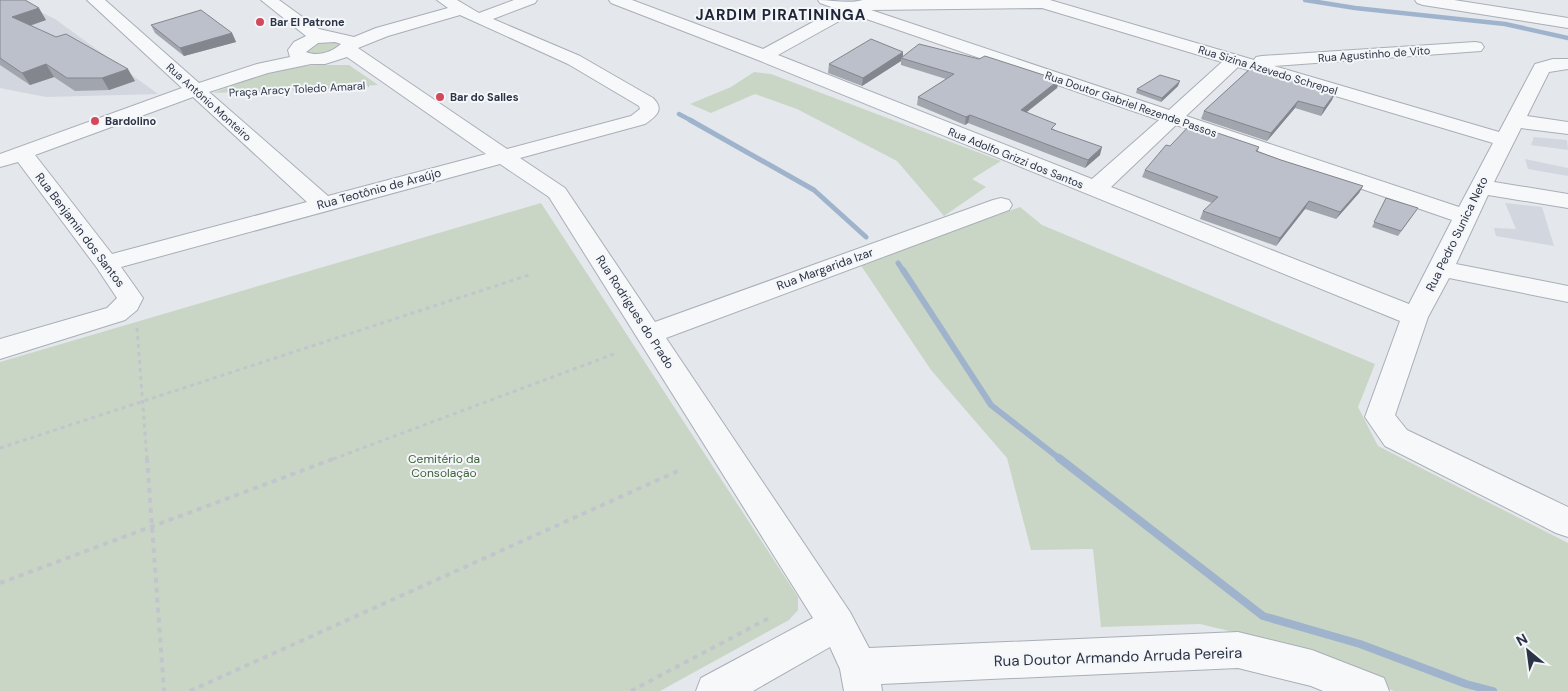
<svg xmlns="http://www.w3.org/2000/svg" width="1568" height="691" font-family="'DM Sans',sans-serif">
<rect width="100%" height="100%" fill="#e4e7ec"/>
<path fill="#d2d6de" d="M0,0H16L55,19L158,94L46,97L0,88Z
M1534,137L1567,140L1568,150L1531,145Z
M1525,159L1568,168V176L1528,169Z
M1505,203L1542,207L1554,246L1496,236L1494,228L1516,229Z"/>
<path fill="#c9d6c5" d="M333,41L338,43L340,46C330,53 319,57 307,53L306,49L317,43Z
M316,65H349L378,85L213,93L279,68Z
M754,72L771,74L1001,161L972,179L986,187L944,216L897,161L797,109L755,94L711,113L690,104L731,87Z
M541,203L798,597V610L789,620L660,691H0V362Z
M1020,207L1042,225L1375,364L1358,407L1378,446L1568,543V691H1394L1270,641L1200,624L1101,627L1093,549L1031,550L1007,458L931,370L860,264Z"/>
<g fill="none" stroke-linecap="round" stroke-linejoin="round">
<path stroke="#9fb4cc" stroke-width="4.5" d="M1305,0L1355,8L1505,24L1568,38
M679,114L692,121"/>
<path stroke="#9fb4cc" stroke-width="5" d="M690,120L814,190L866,237
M898,263L904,272"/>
<path stroke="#9fb4cc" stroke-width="6" d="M903,270L991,405L1060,459"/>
<path stroke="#9fb4cc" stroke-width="8" d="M1059,458L1263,616L1360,644L1466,684L1493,691"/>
<g stroke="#a9aeb7" stroke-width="2">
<path id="minor" d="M87,0H105L199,83L257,64L290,57L288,50L294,42L306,36L261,0H279L319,29L354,37L376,28L448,8L437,0H457L479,13L514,0H537L535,3L493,19L580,56L653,98C665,110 656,116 645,124L520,158L565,188L655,322L993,200L1001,198L1009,200L1012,205L1009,210L666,338L850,612L869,648L1238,632L1312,650L1384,678L1389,691H1323L1311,686L1238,668L881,684L882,691H844L840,669L830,647L753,691H696L701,678L813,618L549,197L500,164L121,267L143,298L137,310L125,320L0,359V339L107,308L117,298L97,268L18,162L0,167V154L182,88ZM460,15L568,64L639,106L640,109L631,116L507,149L358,48L388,36ZM335,42L341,44C332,52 318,57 306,52L318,43ZM347,57L486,154L328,196L209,92L268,73L311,64H325ZM193,97L307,202L112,254L35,155Z
M609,0H632L763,49L837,9L820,3L818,0C833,0 848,4 863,0H1050L1254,60L1256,57L1262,56L1475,42L1481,43L1484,47L1481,51L1274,66L1499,132L1535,64L1553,59H1568V69L1549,72L1527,116L1568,122V134L1521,128L1494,182L1568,194V208L1488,195L1456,264L1568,286V302L1449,278L1428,317L1395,415L1407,430L1568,507V537L1556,533L1385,446L1365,417L1400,321L758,60L611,3ZM1042,8L1222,62L1169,110L871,10ZM852,14L1159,120L1092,179L778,55ZM1238,67L1493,143L1459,207L1186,116ZM1176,125L1452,220L1409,304L1111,187Z
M1415,0H1454L1568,18V28L1423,5L1417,3Z"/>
</g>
<path stroke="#c2c5cb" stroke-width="2" stroke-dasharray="2.5 2.5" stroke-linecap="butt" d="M248,92L369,86"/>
<path stroke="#c2c5cb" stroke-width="3" stroke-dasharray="4 4" stroke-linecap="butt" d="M137,328L147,459
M0,448L532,274
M333,459L614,354"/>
<path stroke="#c2c5cb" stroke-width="4" stroke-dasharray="5 5" stroke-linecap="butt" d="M147,458L164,691
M0,583L336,458
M190,691L680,470
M631,691L769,618"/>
<use href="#minor" fill="#f7f8fa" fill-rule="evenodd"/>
</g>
<path fill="#a1a5ae" d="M0,0L46,20L30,26L135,81L109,90L75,91L54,77L30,85L0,65Z
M151,25L232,33L236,42L184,56L155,33Z
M903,52V57L1059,80L1057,88L1027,112L1055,130L1100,155L1085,168L968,123L965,125L917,105L918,97L946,79L901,65V61L862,86L828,73L829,64Z
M1252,67L1332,100L1321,116L1295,108L1267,141L1201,119L1204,111Z
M1178,86L1161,102L1136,93L1137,89Z
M1170,146L1259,147L1258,151L1281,160L1363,186L1359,193L1336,219L1305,209L1276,246L1200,219L1203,211L1212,203L1142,177L1145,170Z
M1386,198L1415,212L1398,236L1372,227Z"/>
<path fill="#83868d" d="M39,8L46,20L19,29L12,17Z
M232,33L236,42L184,56L180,48Z
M903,52V58H901V61L862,86L863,78Z
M46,64L54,77L30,85L22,73Z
M128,69L135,81L109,90L102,78Z
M1059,80L1057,88L1019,118L1021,110Z
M1180,81L1178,86L1161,102L1162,98Z
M1336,92L1332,100L1321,116L1324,108Z
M1298,101L1295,108L1267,141L1271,133Z
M970,115L968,123L965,125L966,117Z
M1102,147L1100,155L1085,168L1088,160Z
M1363,186L1359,193L1336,219L1340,212Z
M1309,201L1305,209L1276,246L1280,238Z"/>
<path fill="#bbc0ca" stroke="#83868d" d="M0,0H25L39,8L12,17L56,37L66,34L128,69L102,78H67L46,64L22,73L0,58Z
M201,10L232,33L180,48L151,25Z
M871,39L903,52L863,78L829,64Z
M919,44L979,59L985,56L1059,80L1021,110L1056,124L1051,129L1102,147L1088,160L970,115L966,117L918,97L954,74L901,58Z
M1252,67L1336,92L1324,108L1298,101L1271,133L1204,111Z
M1160,75L1180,81L1162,98L1137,89Z
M1191,124L1259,147L1256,151L1281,160L1363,186L1340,212L1309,201L1280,238L1203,211L1218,197L1145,170L1166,145L1170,146Z
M1386,198L1418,208L1401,231L1374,222Z"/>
<g fill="#d1495b" stroke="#f4f6f9" stroke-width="2">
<circle cx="260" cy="22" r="5"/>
<circle cx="440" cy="97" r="5"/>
<circle cx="95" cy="121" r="5"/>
</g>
<g text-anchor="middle" stroke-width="4" stroke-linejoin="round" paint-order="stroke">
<g font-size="11" font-weight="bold" fill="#2b3445" stroke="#f4f6f9" text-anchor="start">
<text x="270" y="26">Bar El Patrone</text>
<text x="450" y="101">Bar do Salles</text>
<text x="105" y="125">Bardolino</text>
</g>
<g font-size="11" fill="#2b3445" stroke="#f4f6f9">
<text transform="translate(1374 54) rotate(-4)" y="4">Rua Agustinho de Vito</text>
<text transform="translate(1268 70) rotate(17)" y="4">Rua Sizina Azevedo Schrepel</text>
<text transform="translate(297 89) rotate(-3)" y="4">Praça Aracy Toledo Amaral</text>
<text transform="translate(209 102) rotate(42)" y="4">Rua Antônio Monteiro</text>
<text transform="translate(1131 104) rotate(19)" y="4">Rua Doutor Gabriel Rezende Passos</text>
<text transform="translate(1016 158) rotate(22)" y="4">Rua Adolfo Grizzi dos Santos</text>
</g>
<g font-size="12" fill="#2b3445" stroke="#f4f6f9">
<text transform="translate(379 189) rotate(-15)" y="4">Rua Teotônio de Araújo</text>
<text transform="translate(80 230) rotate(53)" y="4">Rua Benjamin dos Santos</text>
<text transform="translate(1457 234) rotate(-64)" y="4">Rua Pedro Sunica Neto</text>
<text transform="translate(825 269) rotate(-20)" y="4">Rua Margarida Izar</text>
<text transform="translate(635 312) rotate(57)" y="4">Rua Rodrigues do Prado</text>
</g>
<g font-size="12" fill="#3f6138" stroke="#f4f6f9">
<text x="444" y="463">Cemitério da<tspan x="444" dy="14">Consolação</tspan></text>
</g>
<g font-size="15" font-weight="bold" letter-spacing="1" fill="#1d2536" stroke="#f4f6f9">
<text x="781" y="20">JARDIM PIRATININGA</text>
</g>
<g font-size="15" fill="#2b3445" stroke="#f4f6f9">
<text transform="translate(1118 657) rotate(-2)" y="5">Rua Doutor Armando Arruda Pereira</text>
</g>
</g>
<g transform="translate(1528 651) rotate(331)" stroke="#f4f6f9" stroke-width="4" paint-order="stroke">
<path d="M0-4L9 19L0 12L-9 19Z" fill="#2b3445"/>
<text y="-8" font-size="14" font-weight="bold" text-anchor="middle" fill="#2b3445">N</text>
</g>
</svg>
